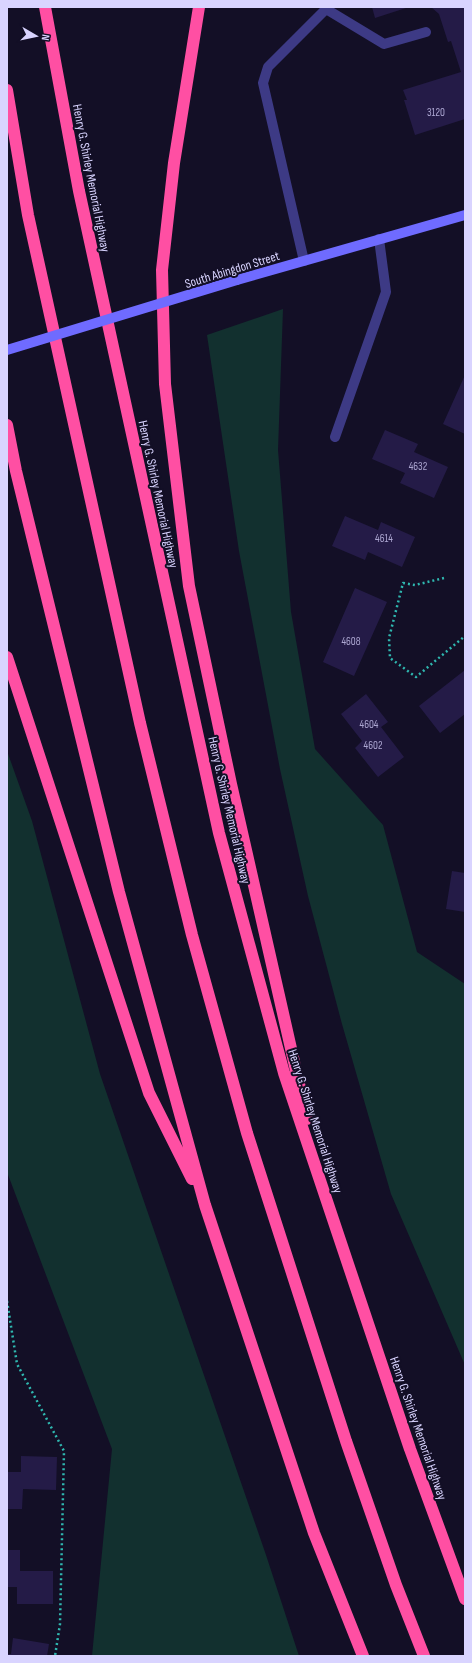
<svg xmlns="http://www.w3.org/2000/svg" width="472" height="1663" font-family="'Sofia Sans Condensed',sans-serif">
<rect width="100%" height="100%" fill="#130f26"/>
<path fill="#12302f" d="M283,309L278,450L291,612L315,749L383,825L417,952L465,984V1365L391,1194L342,1024L308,896L280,769L239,551L207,335Z
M7,751L32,821L100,1074L266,1555L299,1656H92L112,1449L7,1172Z"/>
<path fill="#241b47" d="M372,7H409L375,18Z
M431,7H465V119L415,135L404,100H407L403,90L461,72L451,41L448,42L439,14Z
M465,375V434L443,424Z
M385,430L418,444L414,452L448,467L434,498L400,483L405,473L372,459Z
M345,516L378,530L381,522L415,537L402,567L368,552L365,560L332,546Z
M355,588L387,602L354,676L323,662Z
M465,670V714L440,733L419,706Z
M366,694L388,722L381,727L404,757L378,777L355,748L362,741L341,714Z
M452,871L465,873V912L446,909Z
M21,1456L57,1457L56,1490L23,1489L22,1509H7V1472H21Z
M7,1550H20V1571H53V1604H17V1587H7Z
M13,1638L49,1644L47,1656H7V1654H11Z"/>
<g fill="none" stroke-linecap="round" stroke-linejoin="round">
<path stroke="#2fb8b0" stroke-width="2.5" stroke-dasharray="2 3" stroke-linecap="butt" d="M444,578L415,585L403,583L389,638L390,658L416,677L465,636
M7,1301L17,1364L64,1451L60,1624L55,1656"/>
<path stroke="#3d3a85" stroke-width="10" d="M326,9L384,44L426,32
M304,261L263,83L268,67L328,7
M335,437L386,292L379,239"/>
<path stroke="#6f6bff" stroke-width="10" d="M237,280L465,215"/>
<path stroke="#ff4fa3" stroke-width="12" d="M45,7L79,191L219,833L284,1073L410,1449L465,1599
M199,7L174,163L162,270L165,384L189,586L231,784L307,1119
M7,90L28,215L140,723L192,935L247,1133L346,1441L396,1585L424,1656
M7,425L16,471L119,892L205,1205L314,1533L363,1656
M7,657L149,1093L192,1179"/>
<path stroke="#6f6bff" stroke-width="10" d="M7,350L237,280"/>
</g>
<g text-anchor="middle" stroke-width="4" stroke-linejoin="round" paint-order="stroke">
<g font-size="11" fill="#aca6d1">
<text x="436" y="116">3120</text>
<text x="418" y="470">4632</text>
<text x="384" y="542">4614</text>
<text x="351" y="645">4608</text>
<text x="369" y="728">4604</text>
<text x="373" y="749">4602</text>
</g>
<g font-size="13" fill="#d9d4ff" stroke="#130f26">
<text transform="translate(92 178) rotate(79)" y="5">Henry G. Shirley Memorial Highway</text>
<text transform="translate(232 269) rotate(-17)" y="5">South Abingdon Street</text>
<text transform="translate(159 494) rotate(78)" y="5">Henry G. Shirley Memorial Highway</text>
<text transform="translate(230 810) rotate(77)" y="5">Henry G. Shirley Memorial Highway</text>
<text transform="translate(316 1121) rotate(72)" y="5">Henry G. Shirley Memorial Highway</text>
<text transform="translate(419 1428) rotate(71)" y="5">Henry G. Shirley Memorial Highway</text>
</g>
</g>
<rect width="472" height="1663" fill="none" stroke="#d9d4ff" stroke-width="16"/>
<g transform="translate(36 36) rotate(99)" stroke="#130f26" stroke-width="3" paint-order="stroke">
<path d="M0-3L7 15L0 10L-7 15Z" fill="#d9d4ff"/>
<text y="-6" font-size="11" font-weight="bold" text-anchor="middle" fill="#d9d4ff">N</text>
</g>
</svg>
